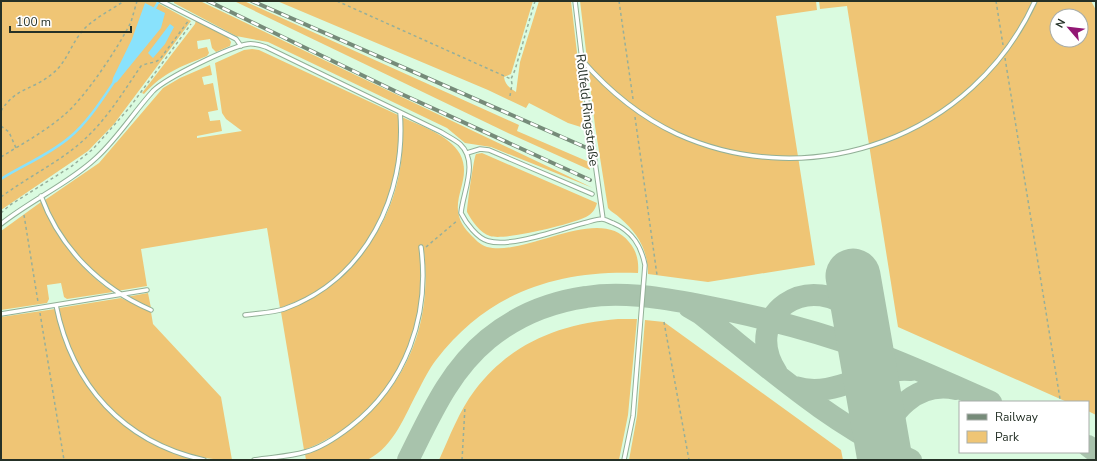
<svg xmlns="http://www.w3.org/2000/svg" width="1097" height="461" font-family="'Nunito Sans',sans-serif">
<rect width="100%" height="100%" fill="#dafbe0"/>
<path fill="#efc575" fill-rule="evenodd" d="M1,1H154L191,21L114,124L88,151L1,210Z
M174,1H200L593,188L491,147L465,143L447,128L268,42L236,36L174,3Z
M234,1H244L519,125L517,131L589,162L590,170L508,133Z
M277,1H533L511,74L504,77C505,85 510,88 516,92L520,62L539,1H571L585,122H583L584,128L568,123L529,103L526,108L488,90Z
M580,1H816L817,10L776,16L815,265L708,282L648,274C648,251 638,233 620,218C616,214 611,212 608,208L595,126Z
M819,1H1091L1096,10V415L1088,411V402H1067L898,327L847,6L820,9ZM1057,16H1081V40H1057Z
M196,20L227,36L231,42L230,46L216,52L212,48L210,39L197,41L198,49L207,47L209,53L207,56C180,67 164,72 144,94L142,93L195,24Z
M252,49L259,50L398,115C403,180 379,244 326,285C313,295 296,302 280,308L267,228L141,249L147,286L117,291C82,266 61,239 45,200L99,163L163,88L180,78L210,65L212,75L202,77L204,85L213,83L218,110L208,112L210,121L220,120L222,131L197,136V138L242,131L226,119L222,113L215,63L244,50Z
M402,117C421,126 449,135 460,154C475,183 441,204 470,234C475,239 480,245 487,247C527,257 599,204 629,242C637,251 639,262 638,273C556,270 487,293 436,360C429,369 423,381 418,391C405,415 394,446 369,459C362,461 317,460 306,460L305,454C392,418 437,338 423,245L419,246C431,334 389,417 304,450L281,312C364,277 409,207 402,117Z
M482,153L597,203C595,210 592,214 586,217C572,224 504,241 490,236C480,233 472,221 467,212C467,206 474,156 476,154Z
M41,202C58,239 79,269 113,292L67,299L64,297L61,283L47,285L49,299L47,303L1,310V231Z
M148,293L151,308L126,297Z
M121,298L151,312L153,324L221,397L232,460C143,460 75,394 59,308Z
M55,309C74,386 117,438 195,460H1V317Z
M618,319H637L628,415L619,460H439C450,436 459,411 475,390C512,342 560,324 618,319Z
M645,320L664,322L841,450L843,460H629L637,416Z"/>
<path fill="#89e2fc" d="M145,3L165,13L161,28L117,82L112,84L113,78L132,39Z
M170,24L174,27L165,44L153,58L148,53Z"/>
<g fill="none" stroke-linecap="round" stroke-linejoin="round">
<path stroke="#89e2fc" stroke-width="2.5" d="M153,11L159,1
M1,179C23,165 49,155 70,137C87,123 101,101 114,82"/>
<path stroke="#a8c3ac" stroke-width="22" d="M689,307L701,314C768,367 833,426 911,460
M777,373C739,316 810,264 861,317
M795,387C835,400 870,366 911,370
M1088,446L1096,452
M883,447C886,411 918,381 956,389
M408,460C430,416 449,371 488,339C516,316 551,302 586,297C622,291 660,298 695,304C753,315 810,329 865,349C908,364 949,384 991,402"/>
<path stroke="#a8c3ac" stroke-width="55" d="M853,276L885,460"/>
<g stroke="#92b097" stroke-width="5.5">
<path id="lane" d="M161,1L236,39L241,46
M575,1L589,119L603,219
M582,60C608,90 641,117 677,134C812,195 973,137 1035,1
M467,153L480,149L489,150L592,194
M41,196C60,248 100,288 151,310
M1,224C31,200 68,184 96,158C118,138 133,113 153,91C166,78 229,47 248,44C254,43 260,45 266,47L441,132C447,136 454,139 460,144C479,162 463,191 461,213C466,223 477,238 488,241C511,248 560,229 584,223C589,222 596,219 602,219C605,219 610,222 613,223C632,231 641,245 645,265L633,416L624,460
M56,305C72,385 123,442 204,460
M1,314L147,290
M245,315C258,313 272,313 284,309C366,280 407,194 400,112
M254,460C270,457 288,457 305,452C321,448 337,437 350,427C406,384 430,316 421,247"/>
</g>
<path stroke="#96af9a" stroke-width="1.5" stroke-dasharray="3 3" stroke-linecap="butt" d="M337,1L511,79
M619,1L633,99
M996,1L1003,45
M1005,58L1060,399
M510,96L512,84L511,79L515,70L535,1
M1,111C16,87 33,90 52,74C66,63 70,47 80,34C90,20 110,11 124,1
M635,117L657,275
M1,126L9,132L16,148
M1,157C22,144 44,132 63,116C85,98 118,48 131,22C133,15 135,8 137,1
M1,197C29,176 62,161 87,137C108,117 124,91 141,66C148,62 154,64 160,59L189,20
M1,213L10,205L72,166L93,149L130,107L191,24
M24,215L38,302
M426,247L458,220
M40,313L64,460
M664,322L689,460
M462,460L465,407"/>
<use href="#lane" stroke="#fff" stroke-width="3.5"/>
<g stroke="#768b79" stroke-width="4">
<path id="rail" d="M208,1L397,92L590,180
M252,1L587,148"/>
</g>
<use href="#rail" stroke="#fff" stroke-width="2.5" stroke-dasharray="8" stroke-linecap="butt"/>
</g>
<g text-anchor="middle" stroke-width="4" stroke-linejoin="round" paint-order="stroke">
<g font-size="13" fill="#253127" stroke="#fff">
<text transform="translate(588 110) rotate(83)" y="5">Rollfeld Ringstraße</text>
</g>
</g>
<rect width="1097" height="461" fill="none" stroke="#253127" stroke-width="4"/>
<rect x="959" y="401" width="130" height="52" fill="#ffffff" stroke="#a8ada9"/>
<rect x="967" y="414" width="20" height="6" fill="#768b79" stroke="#a8ada9"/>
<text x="995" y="421" font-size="12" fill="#253127">Railway</text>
<rect x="967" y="431" width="20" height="12" fill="#efc575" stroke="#a8ada9"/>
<text x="995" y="441" font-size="12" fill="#253127">Park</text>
<g transform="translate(1069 28) rotate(298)"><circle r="19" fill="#ffffff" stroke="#a8ada9"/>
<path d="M0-3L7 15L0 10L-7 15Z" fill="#921774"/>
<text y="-6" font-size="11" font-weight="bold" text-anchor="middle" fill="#253127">N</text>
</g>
<path d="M10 26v6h121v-6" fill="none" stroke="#253127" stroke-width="2"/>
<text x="16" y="26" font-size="12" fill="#253127" stroke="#ffffff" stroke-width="3" paint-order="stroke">100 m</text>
</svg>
